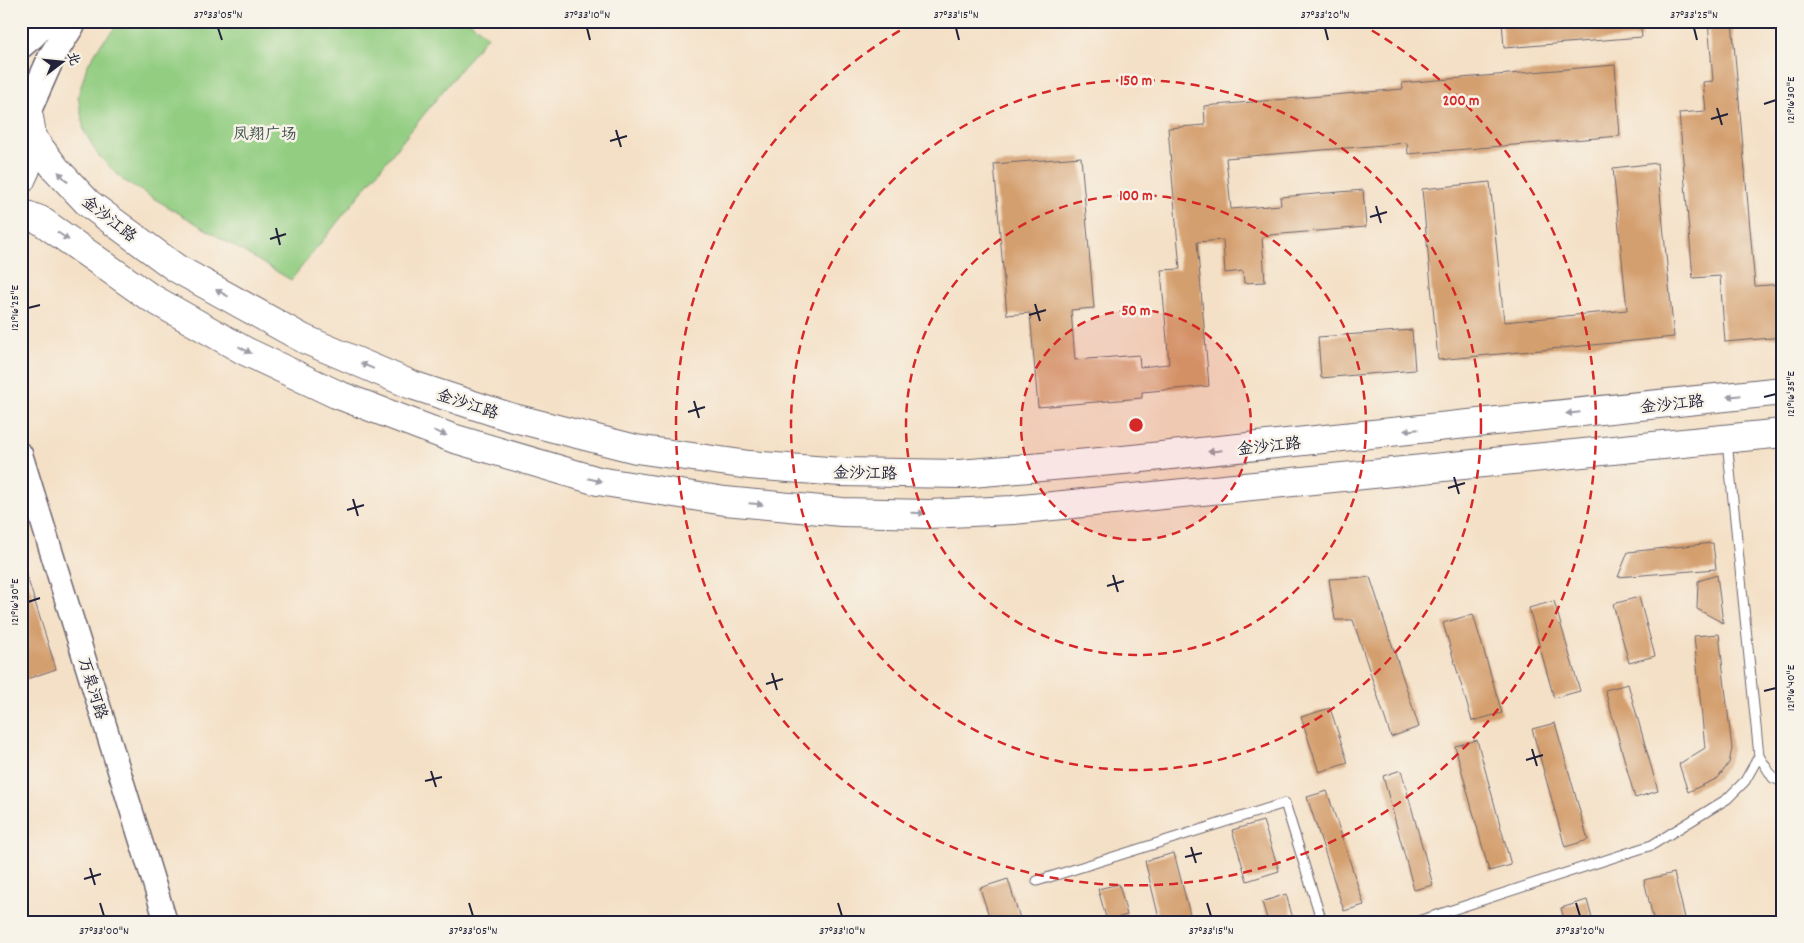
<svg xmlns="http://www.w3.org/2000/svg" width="1804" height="943" font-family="Dekko,'LXGW WenKai TC',sans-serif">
<rect width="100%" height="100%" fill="#f7f3e8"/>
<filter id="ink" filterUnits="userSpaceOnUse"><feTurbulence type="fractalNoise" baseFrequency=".02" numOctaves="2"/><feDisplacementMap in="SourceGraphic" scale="10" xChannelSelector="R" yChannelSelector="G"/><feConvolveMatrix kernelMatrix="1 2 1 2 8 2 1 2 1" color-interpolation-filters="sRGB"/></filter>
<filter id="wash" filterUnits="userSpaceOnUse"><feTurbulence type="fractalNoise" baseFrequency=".0096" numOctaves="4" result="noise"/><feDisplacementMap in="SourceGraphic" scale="20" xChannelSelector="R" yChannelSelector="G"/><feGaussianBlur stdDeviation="1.12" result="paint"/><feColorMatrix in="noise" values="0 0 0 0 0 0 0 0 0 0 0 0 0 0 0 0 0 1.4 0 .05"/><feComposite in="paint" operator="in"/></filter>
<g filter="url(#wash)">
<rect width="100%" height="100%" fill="#f4e0c6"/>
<path fill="#92cd81" stroke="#5a785e" d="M121,21H469L487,36L291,280L123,180L98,155L84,131L78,96L87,66L100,45Z"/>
<g id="blocks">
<path fill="#d49f6e" d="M1502,21H1640L1642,37L1504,48Z
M1708,21H1732L1755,286L1783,284V337L1725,342L1720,276L1693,278L1679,113L1706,111L1703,82L1713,81Z
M1615,65L1620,136L1408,154L1407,143L1226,158L1231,209L1281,205L1280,197L1363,190L1366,227L1270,235V236L1262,237L1265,282L1244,283L1243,271L1225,273L1223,240L1197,242L1209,386L1142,392V398L1038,407L1030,313L1007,315L994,164L1081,157L1094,308L1071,310L1075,360L1139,355L1140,367L1169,364L1161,270L1180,269L1168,128L1205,125L1204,106L1403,89L1402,83Z
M1657,163L1674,337L1438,360L1422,189L1490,182L1504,322L1627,310L1613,168Z
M1412,330L1415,370L1321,378L1318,337Z
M1713,543L1716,569L1618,577L1628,552Z
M21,567H24L56,669L21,681Z
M1717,575L1723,623L1697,609L1698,581Z
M1370,577L1419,727L1391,737L1353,620H1335L1329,579Z
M1639,597L1655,656L1629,663L1613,604Z
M1554,601L1580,691L1554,698L1529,608Z
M1473,614L1502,713L1472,721L1443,623Z
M1719,634L1732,749L1729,763L1718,778L1688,792L1679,764L1705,748L1694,636Z
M1628,684L1658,791L1635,798L1605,690Z
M1330,708L1348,763L1319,772L1301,717Z
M1555,723L1588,840L1565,847L1532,729Z
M1477,740L1511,865L1489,871L1455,746Z
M1401,770L1433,885L1414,890L1383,776Z
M1327,791L1364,905L1344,911L1307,797Z
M1263,821L1279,871L1247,881L1232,830Z
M1174,853L1192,922H1160L1145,861Z
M1674,873L1686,922H1654L1644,880Z
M1008,879L1021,922H991L980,888Z
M1119,884L1127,915L1107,921L1098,889Z
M1286,894L1294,922H1268L1262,902Z
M1587,900L1593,922H1565L1561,908Z"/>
</g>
</g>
<g filter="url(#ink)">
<use href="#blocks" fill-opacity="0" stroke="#6c646c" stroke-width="1"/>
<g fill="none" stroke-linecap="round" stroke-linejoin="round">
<g stroke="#6c646c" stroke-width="11">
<path id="service" d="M1759,756L1773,778L1783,782
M1037,881L1285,803L1322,922
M1415,922L1652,845L1727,799L1745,781L1759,756L1727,441"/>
</g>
<g stroke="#6c646c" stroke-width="25">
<path id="tertiary" d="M21,454L166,922"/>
</g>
<g stroke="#6c646c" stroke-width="29">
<path id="secondary" d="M21,45L33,35L46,21
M28,110L52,56L74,21"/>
</g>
<g stroke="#6c646c" stroke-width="30">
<path id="primary" d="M21,97C35,123 35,154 21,180
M33,139L56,169L88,203L176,268L304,339L412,385L510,417L636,449L749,465L841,472L960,474L1123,460L1783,391
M21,213L40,220L148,296L245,351L336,394L452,438L598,481L725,501L842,512L928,514L1013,510L1783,433"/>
</g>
<use href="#service" stroke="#fff" stroke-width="9"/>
<use href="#tertiary" stroke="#fff" stroke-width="22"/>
<use href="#secondary" stroke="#fff" stroke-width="26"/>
<use href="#primary" stroke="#fff" stroke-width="28"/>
</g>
<defs><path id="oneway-solid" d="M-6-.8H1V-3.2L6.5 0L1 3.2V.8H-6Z" transform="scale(1.25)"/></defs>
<g fill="#9c9ca7">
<use href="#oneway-solid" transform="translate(63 177) rotate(-133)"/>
<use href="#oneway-solid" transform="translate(63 236) rotate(35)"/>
<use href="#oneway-solid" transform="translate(222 293) rotate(-151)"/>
<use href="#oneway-solid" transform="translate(245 350) rotate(28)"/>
<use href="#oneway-solid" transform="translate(367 366) rotate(-157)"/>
<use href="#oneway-solid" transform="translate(1734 396) rotate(174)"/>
<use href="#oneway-solid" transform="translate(1573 413) rotate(174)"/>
<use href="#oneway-solid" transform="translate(1411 430) rotate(174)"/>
<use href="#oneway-solid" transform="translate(440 433) rotate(20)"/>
<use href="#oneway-solid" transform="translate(1215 451) rotate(174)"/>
<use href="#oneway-solid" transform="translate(595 480) rotate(14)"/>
<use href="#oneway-solid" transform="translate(756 504) rotate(5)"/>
<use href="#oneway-solid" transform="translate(918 513) rotate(1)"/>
</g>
</g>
<path fill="none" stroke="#22223b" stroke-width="2" d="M218,28L222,40M587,28L590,40M956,28L959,40M1325,28L1328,40M1694,28L1697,40M1764,104L1776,100M1717,108L1722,125M1711,119L1728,114M616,130L621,147M610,141L627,136M1376,206L1381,223M1370,217L1387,212M276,228L280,245M270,239L286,234M1035,304L1040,321M28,308L40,305M1029,315L1046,310M1764,397L1776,394M694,401L699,418M688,412L705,407M1454,477L1459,494M1448,488L1465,483M353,499L358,516M347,510L364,505M1113,575L1118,592M1107,586L1124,581M28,602L40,598M772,673L777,690M766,684L783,679M1764,691L1776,688M1532,749L1537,766M1526,760L1543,755M431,771L436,787M425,781L442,777M1191,847L1196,863M1185,857L1202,853M90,868L95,885M84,879L101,874M100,903L104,916M469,903L473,916M838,903L842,916M1207,903L1211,916M1576,903L1580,916"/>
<circle cx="1136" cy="425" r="115" fill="#d62828" fill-opacity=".12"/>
<g fill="none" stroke="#d62828" stroke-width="2.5" stroke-dasharray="9 6">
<circle cx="1136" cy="425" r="115"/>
<circle cx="1136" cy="425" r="230"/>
<circle cx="1136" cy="425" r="345"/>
<path d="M1359 23A460 460 0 1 1 913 23"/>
</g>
<g text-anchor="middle" stroke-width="5" stroke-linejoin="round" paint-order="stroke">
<g font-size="16" fill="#445550" stroke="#f7f3e8">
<text x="265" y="139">凤翔广场</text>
</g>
<g font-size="16" fill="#22223b" stroke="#f7f3e8">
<text transform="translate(110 218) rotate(38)" y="6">金沙江路</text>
<text transform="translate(468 403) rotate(18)" y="6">金沙江路</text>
<text transform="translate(1672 403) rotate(-6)" y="6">金沙江路</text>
<text transform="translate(1269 445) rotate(-6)" y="6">金沙江路</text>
<text transform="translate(865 472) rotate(1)" y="6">金沙江路</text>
<text transform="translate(94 688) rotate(73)" y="6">万泉河路</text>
</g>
</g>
<circle cx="1136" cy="425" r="8" fill="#d62828" stroke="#f7f3e8" stroke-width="2.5"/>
<g font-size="15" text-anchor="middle" font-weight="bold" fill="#d62828" stroke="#f7f3e8" stroke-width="5" stroke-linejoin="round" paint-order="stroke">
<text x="1136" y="85">150 m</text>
<text x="1461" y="105">200 m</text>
<text x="1136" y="200">100 m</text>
<text x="1136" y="315">50 m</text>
</g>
<rect width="1804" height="943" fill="none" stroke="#f7f3e8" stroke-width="55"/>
<g transform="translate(62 62) rotate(74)" stroke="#f7f3e8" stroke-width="4" paint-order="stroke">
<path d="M0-4L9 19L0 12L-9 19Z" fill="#22223b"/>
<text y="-8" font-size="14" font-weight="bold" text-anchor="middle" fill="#22223b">北</text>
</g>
<rect x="28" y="28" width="1748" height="888" fill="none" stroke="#22223b" stroke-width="2"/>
<g font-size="12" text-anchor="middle" fill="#22223b">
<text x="218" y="18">37°33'05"N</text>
<text x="587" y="18">37°33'10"N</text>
<text x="956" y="18">37°33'15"N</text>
<text x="1325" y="18">37°33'20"N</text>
<text x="1694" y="18">37°33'25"N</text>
<text transform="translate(1790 100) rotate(-90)" y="4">121°16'30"E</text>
<text transform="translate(14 308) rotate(-90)" y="4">121°16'25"E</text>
<text transform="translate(1790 394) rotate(-90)" y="4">121°16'35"E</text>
<text transform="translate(14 602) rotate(-90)" y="4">121°16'30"E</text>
<text transform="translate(1790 688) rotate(-90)" y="4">121°16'40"E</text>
<text x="104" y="934">37°33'00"N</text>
<text x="473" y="934">37°33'05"N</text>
<text x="842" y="934">37°33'10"N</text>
<text x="1211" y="934">37°33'15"N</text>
<text x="1580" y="934">37°33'20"N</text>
</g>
</svg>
